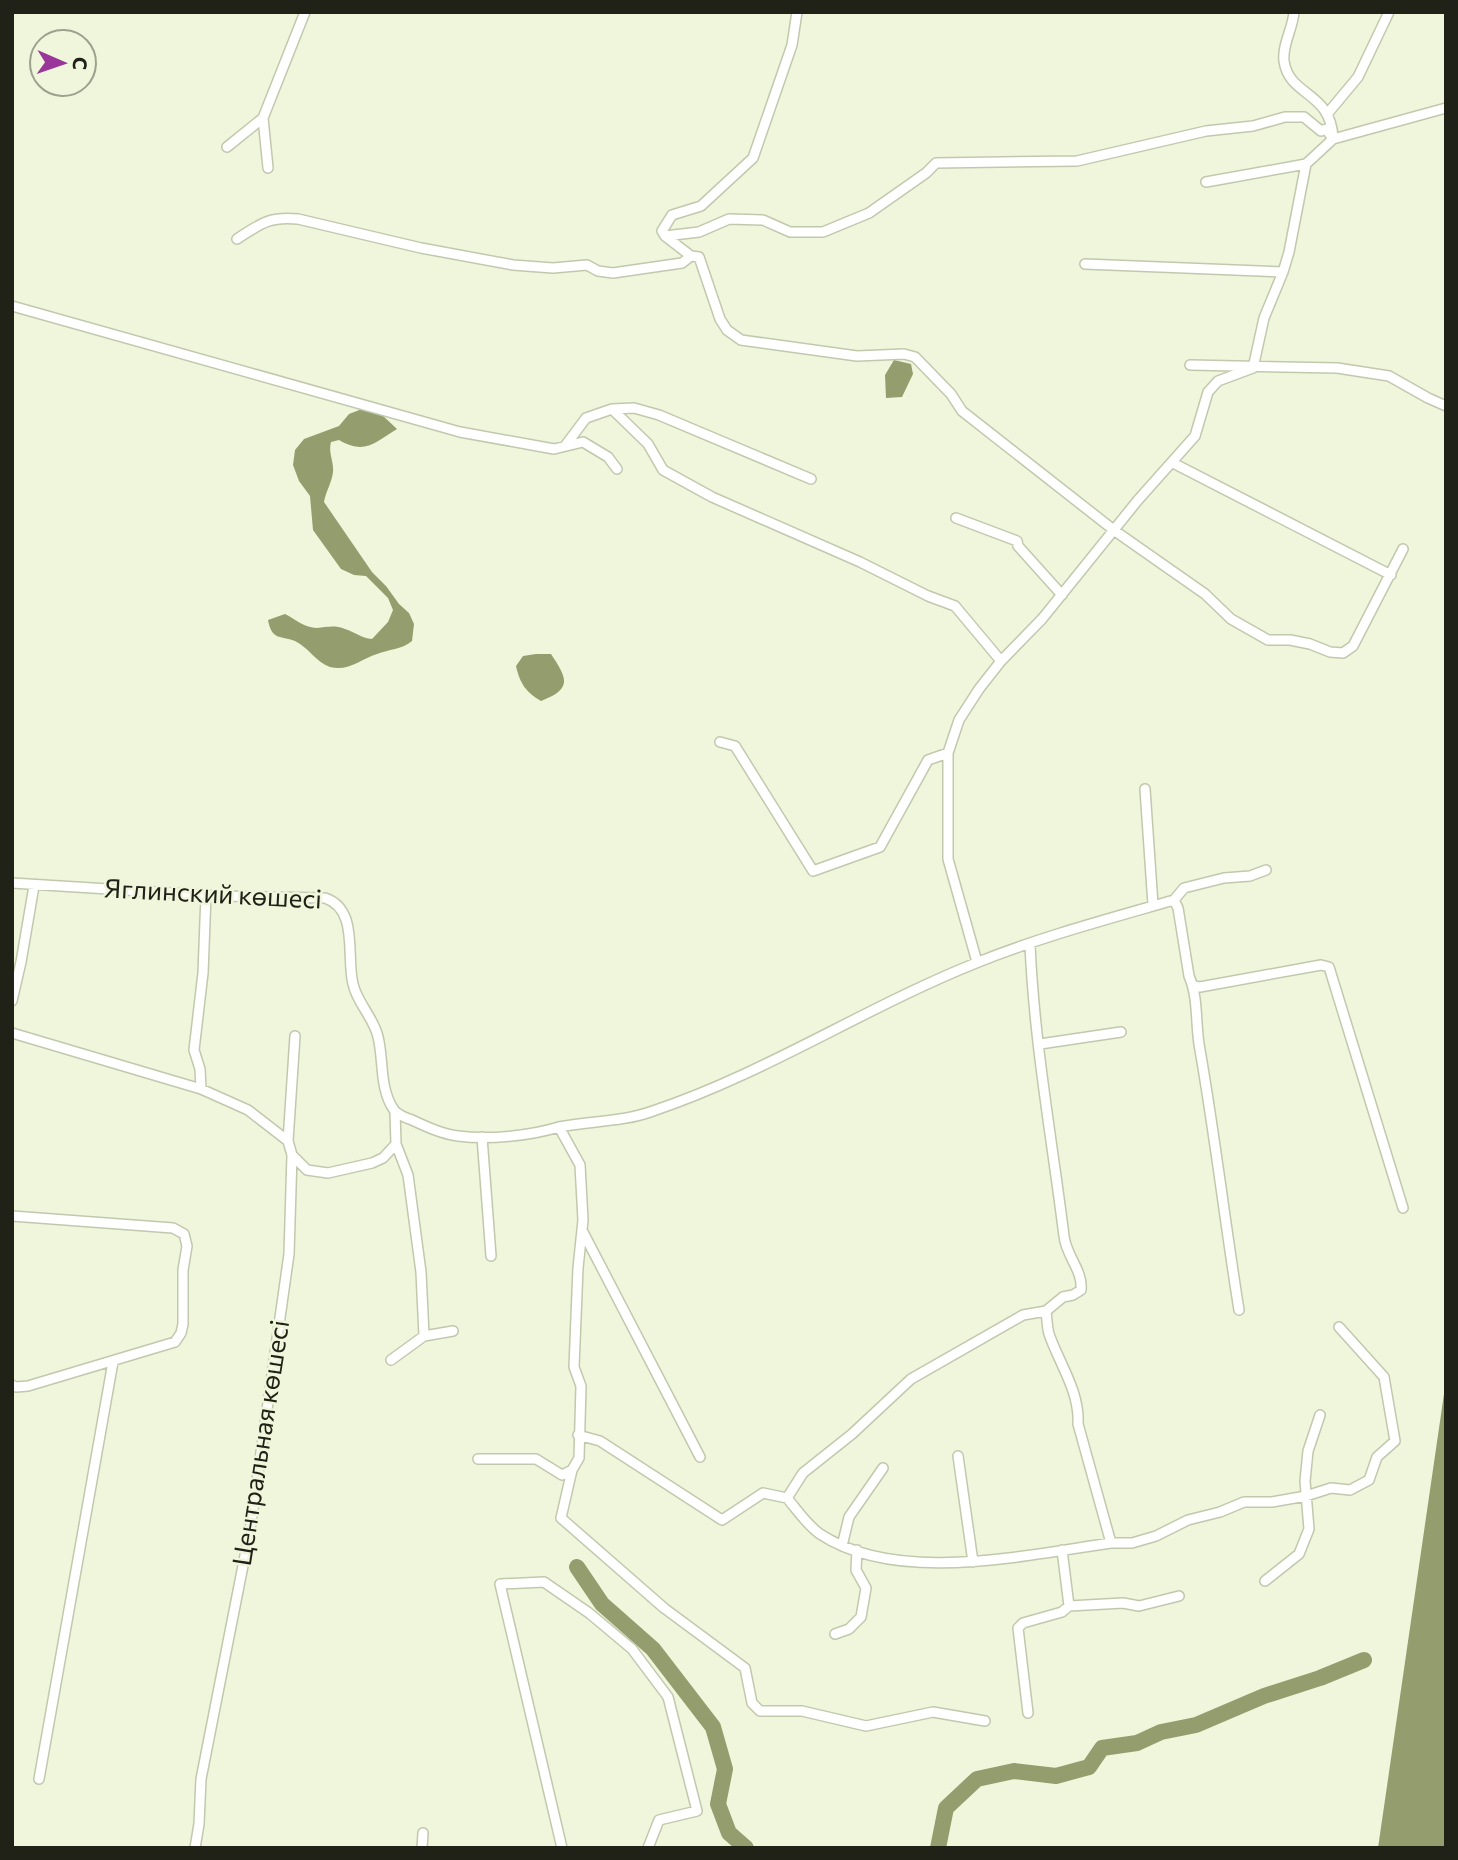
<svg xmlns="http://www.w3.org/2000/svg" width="1458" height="1860" font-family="Commissioner,sans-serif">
<rect width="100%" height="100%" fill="#f0f6db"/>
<path fill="#939d6d" d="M894,360L911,364L913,374L902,397L886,398L885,375Z
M362,409L381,414L397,429C374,443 365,455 339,440L331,442C328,453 334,461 333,472C332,482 326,491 324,502L372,572L386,586L399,604L409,613L414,624L412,641C401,650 389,649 377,654C361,659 348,672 330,667C316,662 308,647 295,641C280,635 272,641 268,620L285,614C295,619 305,628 317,628C327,627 335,625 345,629C355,632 361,638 372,639L388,622L393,610L388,598L366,576L354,575L341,569L313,530L310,496L299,481L293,465L295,450L304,439L339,426L349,414Z
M536,654H551C567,678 573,689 541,701C526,692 520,684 516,666L523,656Z
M1446,1380V1848H1378Z"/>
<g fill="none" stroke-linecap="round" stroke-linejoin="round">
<path stroke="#939d6d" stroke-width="16" d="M577,1567L602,1604L653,1649L713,1727L725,1769L718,1804L729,1833L746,1848
M938,1848L946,1808L977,1779L1014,1771L1056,1776L1089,1767L1102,1748L1137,1743L1161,1732L1196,1725L1264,1696L1320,1678L1364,1660"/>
<g stroke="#c2c8ae" stroke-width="12">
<path id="minor" d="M1294,12C1293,28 1282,45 1284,61C1289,97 1331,91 1333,138
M1328,113L1358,77L1389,12
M227,147L263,118
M268,168L263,118L305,12
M1206,182L1306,164
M665,236L662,231L672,215L701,206L753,158L792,45L797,12
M237,239C260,224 269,216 298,219L421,248L513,265L553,268L587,265L598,271L613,273L682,263L691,256L665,236L699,232L729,219L763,220L790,232H823L869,213L926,173L936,163L1077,161L1206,131L1253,126L1285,117H1304L1321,131L1326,129L1333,139
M691,256L699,257L720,319L727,330L741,340L857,356L904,354L915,357L951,394L962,411L1115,531L1205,594L1231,619L1268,640H1290L1310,644L1330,652L1343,653L1353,646L1403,549
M1085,264L1283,272
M12,306L460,432L554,449L583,442L608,457L617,469
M1190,365L1337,368L1389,376L1428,398L1446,406
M1253,368L1264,318L1283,272L1289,252L1306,164L1333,139L1446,108
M612,409L648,444L663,470L712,497L860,562L928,596L955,606L1001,661
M565,446L586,418L612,409L634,408L659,415L811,479
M1173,463L1391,575
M956,518L1017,541L1018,546L1062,595
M720,742L735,746L813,871L880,847L928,760L948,753
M1145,789L1153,905
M12,883L221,896L325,898C359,909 346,957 353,984C357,1003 374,1018 378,1037C384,1061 379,1088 394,1110C398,1115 406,1118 412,1120C427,1127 442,1134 458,1136C489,1140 529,1136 559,1127L580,1165L583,1220L578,1268L574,1367L581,1386L579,1458L572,1470L561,1518L664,1608L745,1668L752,1703L760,1711H802L866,1726L933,1712L985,1721
M1174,900L1178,908L1189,976C1199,999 1195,1026 1200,1050C1215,1136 1225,1223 1239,1310
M1030,944C1034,1042 1052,1139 1064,1236C1066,1256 1083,1270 1081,1290L1073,1295L1063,1297L1046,1311C1047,1319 1047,1327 1049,1334C1059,1363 1080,1392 1078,1424L1111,1543
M977,962L948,859V753L959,720L979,689L1001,661L1042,619L1138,500L1195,436L1208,392L1218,381L1253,368
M1194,986L1200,987L1321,965L1329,967L1403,1208
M12,1001L21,962L34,886
M12,1033L201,1089L248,1110L288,1141
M1040,1044L1121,1032
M201,1089L200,1069L194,1050L203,973L206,895
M395,1112L396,1144L408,1175L421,1272L424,1336L453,1331
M559,1127C590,1121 623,1122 653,1111C766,1073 866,1007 976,963C1040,937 1108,919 1174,900L1184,888L1224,878L1250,876L1266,870
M482,1137L491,1256
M292,1155L307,1170L328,1173L372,1163L383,1158L396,1144
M12,1216L173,1228L184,1234L187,1246L183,1270V1324L181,1333L175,1342L28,1386L16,1387L12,1385
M583,1232L700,1457
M391,1360L424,1336
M578,1435L600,1441L722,1520L763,1493L787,1498L803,1473L852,1434L911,1379L1023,1315L1046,1311
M958,1456L973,1562
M478,1459H536L562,1475L572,1470
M787,1498C797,1510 807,1525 820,1534C897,1585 1025,1555 1111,1543H1132L1156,1536L1188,1520L1220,1512L1244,1502H1272L1306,1496L1331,1488L1350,1490L1369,1480L1377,1457L1395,1441L1384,1377L1339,1327
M842,1546L849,1517L883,1468
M1062,1550L1069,1606
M1265,1581L1299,1554L1309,1529L1305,1481L1308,1451L1320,1415
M835,1634L849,1629L861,1617L866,1588L856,1570L857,1550
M1028,1713L1018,1628L1023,1623L1062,1612L1069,1606L1123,1603L1139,1606L1179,1596
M39,1779L113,1362
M195,1848L199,1824L201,1779L250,1530L289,1254L292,1155L288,1141L295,1036
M422,1848L423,1833
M562,1848L500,1584L544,1582L589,1613L632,1649L668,1697L697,1811L659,1820L648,1848"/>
</g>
<use href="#minor" stroke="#fff" stroke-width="9"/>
</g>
<g text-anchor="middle" stroke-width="5" stroke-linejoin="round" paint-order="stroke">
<g font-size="26" fill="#202218" stroke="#f0f6db">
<text transform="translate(213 894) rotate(3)" y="9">Яглинский көшесі</text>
<text transform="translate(261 1443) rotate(-81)" y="9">Центральная көшесі</text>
</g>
</g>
<rect width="1458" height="1860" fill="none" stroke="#202218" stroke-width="28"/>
<g transform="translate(63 63) rotate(92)"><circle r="33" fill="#f0f6db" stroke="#9da18d" stroke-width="2"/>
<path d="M0-5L12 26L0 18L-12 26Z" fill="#9a359a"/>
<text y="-10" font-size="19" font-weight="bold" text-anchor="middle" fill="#202218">С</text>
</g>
</svg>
